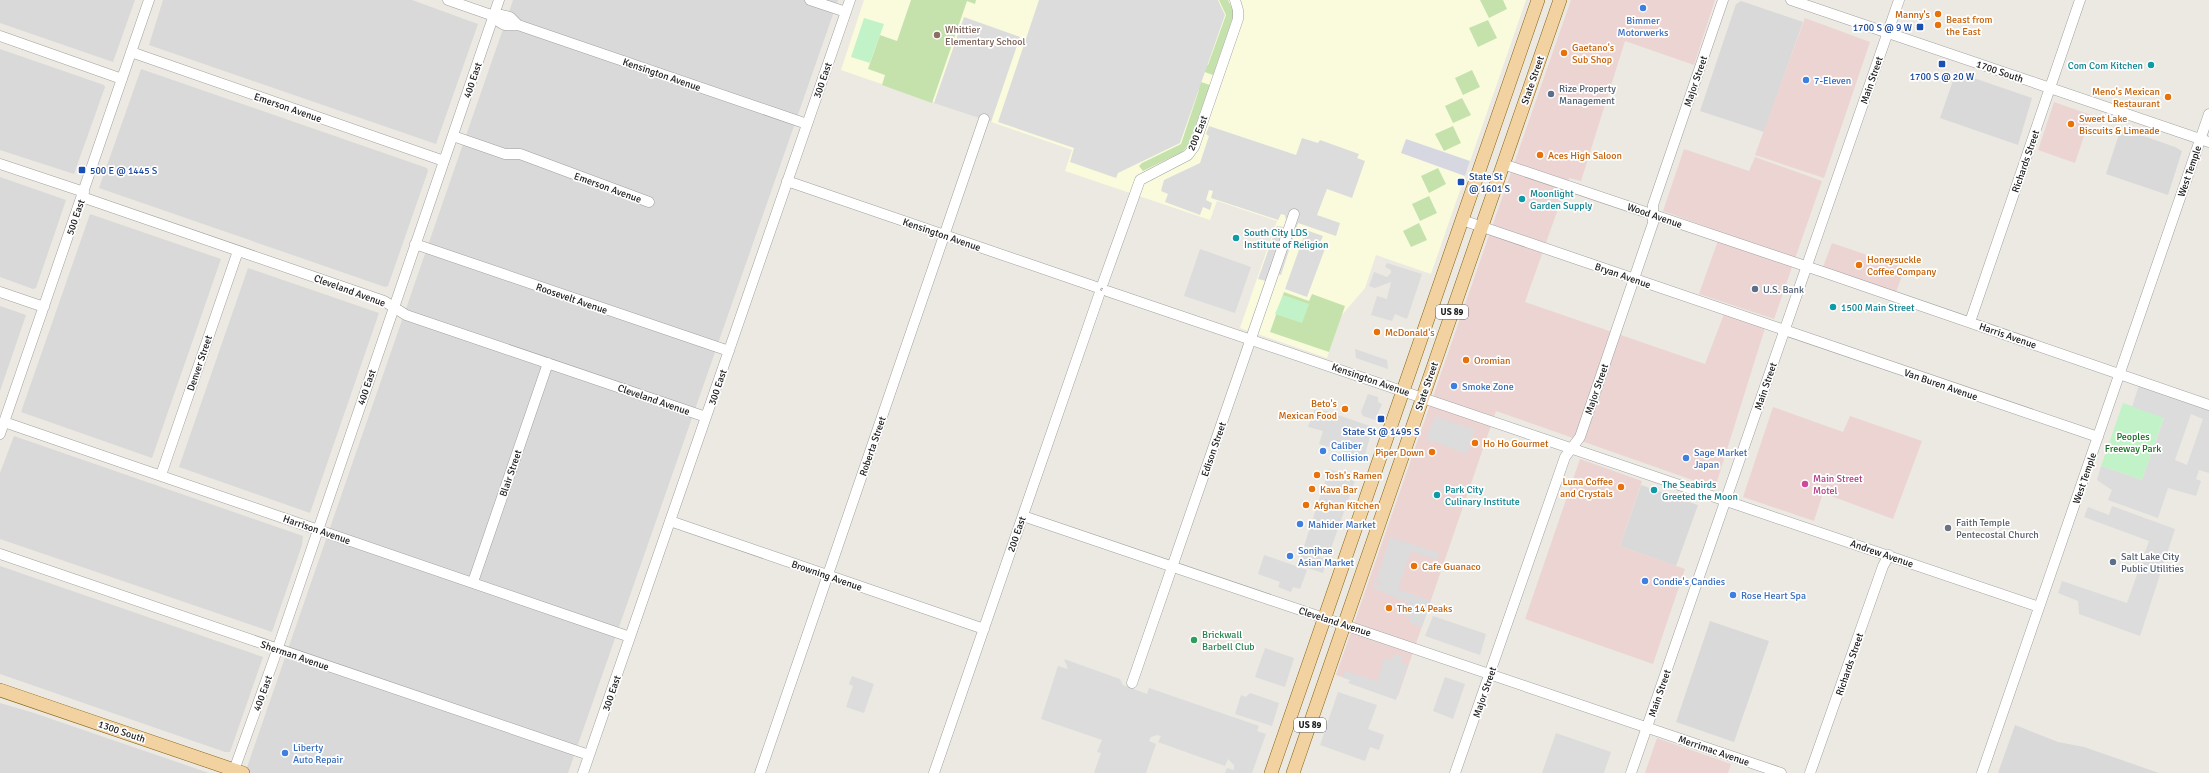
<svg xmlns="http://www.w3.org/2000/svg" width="2209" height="773" font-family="Signika,sans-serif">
<rect width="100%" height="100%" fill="#ece9e2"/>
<path fill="#dad9d9" d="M0,0H135L113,62L0,23Z
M163,0H412L478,24L436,144L149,45Z
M513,0H838L568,773H245Z
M1741,1L1803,22L1764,132L1700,111L1736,4Z
M0,49L104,85L105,87L74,174L0,150Z
M141,69L427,168L428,171L388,286L385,287L99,188Z
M1956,72L2032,98L2018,145L1940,118Z
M2121,128L2175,147L2182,151L2168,195L2106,174Z
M0,177L66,200L36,288L33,289L0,277Z
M90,214L221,259L152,458L21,412Z
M248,268L379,313L310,513L179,467Z
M0,306L26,315L0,391Z
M14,436L303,536L302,545L272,632L0,539V473Z
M1641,485L1698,505L1676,566L1620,546Z
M0,566L263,657L230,752H225L0,674Z
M1710,621L1769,641L1734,742L1676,722Z
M0,703L34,713L209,773H0Z
M2015,725L2058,742L2084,747L2159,773H1998Z"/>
<path fill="#ecd4d2" d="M1571,0H1715L1694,65L1625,41L1581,181L1569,178L1525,302L1705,364L1724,314L1765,328L1715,488L1496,411L1398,696L1336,675Z
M1805,18L1870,42L1824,178L1755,155Z
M2054,102L2091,115L2075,163L2038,150Z
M1684,149L1749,171L1755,157L1822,181L1774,319L1699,294L1721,232L1663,211Z
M1832,243L1905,268L1896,292L1823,267Z
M1773,407L1843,432L1850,416L1922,441L1893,519L1823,493L1814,521L1743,497Z
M1580,459L1642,481L1620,546L1685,569L1653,664L1525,619Z
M1657,738L1731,764L1728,773H1645Z"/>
<path fill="#fafbdc" d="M864,0H1526L1431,274L1376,255L1365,288L1341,316L1327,358L1240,328L1277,221L1217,201L1210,220L1065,171L1072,150L841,70Z"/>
<path fill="#c5e2ac" d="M911,0H976L975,4L967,1L932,103L882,85L885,75L868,69L880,35L897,41Z
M1219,0H1228L1233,10V17L1213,75L1199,70L1202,63L1208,65L1226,15Z
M1480,0H1503L1507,9L1489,18Z
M1488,20L1497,38L1478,47L1469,28Z
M1472,70L1480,87L1463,95L1455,78Z
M1195,80L1210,85L1188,146L1182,152L1143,171L1139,166L1142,163L1181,144L1199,90L1194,88Z
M1462,98L1471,115L1453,123L1445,106Z
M1453,126L1461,143L1444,151L1435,134Z
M1438,168L1446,184L1429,193L1421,176Z
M1429,196L1437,213L1420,221L1412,204Z
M1419,223L1427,240L1411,247L1403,231Z
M1284,292L1309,301L1312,294L1345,306L1329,352L1270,332Z"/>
<path fill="#c2f3c8" d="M864,18L884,24L870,63L851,57Z
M1283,295L1309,304L1302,323L1275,314Z
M2123,403L2164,417L2142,480L2101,466Z"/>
<path fill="#dcdcdc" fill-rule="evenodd" d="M1039,0H1218L1225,15L1180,143L1118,173L1116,178L1070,162L1074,148L998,122Z
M964,17L1020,37L991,122L934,103Z
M1209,126L1296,155L1302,138L1318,143L1320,140L1359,154L1357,158L1365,161L1352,198L1327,189L1317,215L1340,223L1336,236L1298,223L1281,275L1269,272L1266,281L1258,279L1277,226L1284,227L1286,220L1285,215L1281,214L1278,220L1211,198L1213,191L1209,190L1206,200L1212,203L1210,210L1203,207L1200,215L1165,202L1168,194L1161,191L1164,180L1200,163L1209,136L1206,134Z
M1306,230L1323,236L1320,243L1326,246L1307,297L1285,289Z
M1200,249L1251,267L1235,313L1184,296Z
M1387,263L1422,274L1407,319L1395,314L1392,321L1371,315L1377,296L1387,299L1391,282L1375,288L1369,286L1374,272L1387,277L1391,273V270L1385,267Z
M1355,349L1387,360L1388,369L1356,358Z
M2139,385L2209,410V473L2199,470L2196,479L2201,481L2196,496L2168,488L2158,518L2108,500L2112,490L2097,480L2101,466L2142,480L2164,418L2132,407ZM2191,414L2203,419L2187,465L2175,460Z
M1368,394L1378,397V402L1382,404L1375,420L1363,416L1361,412Z
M1314,410L1326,411L1373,427L1364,458L1319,444L1323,431L1308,427Z
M1435,416L1475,430L1467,454L1426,439Z
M1329,469L1356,478L1352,489L1343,487V489L1351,492L1328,557L1320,555L1319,557L1327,560L1323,573L1298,565Z
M2112,506L2175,529L2140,636L2079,614L2078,601L2058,593L2062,581L2127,603L2149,541L2084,517L2088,507L2109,515Z
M1390,537L1439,553L1437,560L1411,551L1398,589L1431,601L1422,627L1409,623L1411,618L1404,615L1408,603L1373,588L1374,582L1381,586L1382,583L1376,581Z
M1264,555L1307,570L1300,589L1293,587L1291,592L1278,587L1280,582L1258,574Z
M1433,616L1486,634L1480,655L1425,636Z
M1265,648L1294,658L1285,687L1255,677Z
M1394,654L1403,657L1401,663L1408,665L1396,700L1348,683L1350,680L1343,678L1345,671L1377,681L1385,657L1392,660Z
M1064,659L1120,679L1123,685L1147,694L1149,688L1259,726L1257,731L1266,734L1252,773H1225L1227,768L1234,770V765L1228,759L1225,766L1158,742L1161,736L1157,735L1151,737L1149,741L1156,744L1146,773H1094L1101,753L1097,752L1102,740L1041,719L1058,666L1068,669Z
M852,676L874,684L864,713L846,707L853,686L849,684Z
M1445,677L1465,684L1453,719L1433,711Z
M1338,692L1377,705L1368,729L1384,735L1379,750L1370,747L1365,761L1320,745Z
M1250,693L1279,703L1272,726L1235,714L1241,695L1246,697Z
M1556,733L1611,752L1604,773H1542Z"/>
<path fill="#d7d7e2" d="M1406,139L1470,161L1465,176L1401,153Z"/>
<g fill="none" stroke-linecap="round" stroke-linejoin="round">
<g stroke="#a0a0a0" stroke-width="11">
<path id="minor" d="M448,0L494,16L502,15L510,17L518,25L807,124
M810,0L846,12
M1791,0L2209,142
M494,16C501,26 506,26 518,25
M0,36L122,79
M131,52L444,161
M453,136L505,154H520L649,202
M0,164L84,192
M1503,164L1829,274L2209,405
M787,181L1096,287
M82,197L384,301L406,315L706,417
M1462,220L2098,437
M415,244L729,351
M1103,283L1140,180L1188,155L1194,147L1238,19V10L1235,0
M1107,291L2039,607
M0,292L44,307
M1970,322L2080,0
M4,422L630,637
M0,434L149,0
M161,475L238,251
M1023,516L1781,773
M670,521L984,629
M0,554L589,755
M473,582L548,363
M1132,683L1294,214
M233,773L274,659L499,0
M583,773L850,0
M760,773L984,119
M934,773L1099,295
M1455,773L1565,457L1580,437L1653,223V205L1723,0
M1631,773L1899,0
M1810,773L1883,566L1889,555
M1982,773L2209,114"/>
</g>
<g stroke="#85620e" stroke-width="14">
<path id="major" d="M0,690L243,773
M1271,773L1538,0
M1293,773L1560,0"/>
</g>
<use href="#minor" stroke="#fff" stroke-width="10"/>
<use href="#major" stroke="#f2d2a1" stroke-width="13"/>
</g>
<g fill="#3f7fe0" stroke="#fff" stroke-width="1.5">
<circle cx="1643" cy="8" r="4"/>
<circle cx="1806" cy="80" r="4"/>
<circle cx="1454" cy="386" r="4"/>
<circle cx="1323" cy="451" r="4"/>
<circle cx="1686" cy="458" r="4"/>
<circle cx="1300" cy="524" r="4"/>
<circle cx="1290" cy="556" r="4"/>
<circle cx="1645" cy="581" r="4"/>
<circle cx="1733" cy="595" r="4"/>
<circle cx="285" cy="753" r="4"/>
</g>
<g fill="#e8710a" stroke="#fff" stroke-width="1.5">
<circle cx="1938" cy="14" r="4"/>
<circle cx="1938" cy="25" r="4"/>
<circle cx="1564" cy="53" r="4"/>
<circle cx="2168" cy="97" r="4"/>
<circle cx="2071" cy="124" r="4"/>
<circle cx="1540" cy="155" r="4"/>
<circle cx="1859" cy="265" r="4"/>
<circle cx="1377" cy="332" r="4"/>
<circle cx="1466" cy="360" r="4"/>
<circle cx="1345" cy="409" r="4"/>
<circle cx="1475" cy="443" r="4"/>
<circle cx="1432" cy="452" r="4"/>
<circle cx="1317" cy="475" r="4"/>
<circle cx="1621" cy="487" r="4"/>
<circle cx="1312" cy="489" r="4"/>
<circle cx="1306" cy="505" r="4"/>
<circle cx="1414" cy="566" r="4"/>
<circle cx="1389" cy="608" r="4"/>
</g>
<g fill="#1a4fb4" stroke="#fff" stroke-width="1.5">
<rect x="1916" y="23" width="8" height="8" rx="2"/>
<rect x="1938" y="60" width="8" height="8" rx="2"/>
<rect x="78" y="166" width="8" height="8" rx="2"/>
<rect x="1457" y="178" width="8" height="8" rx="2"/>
<rect x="1377" y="415" width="8" height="8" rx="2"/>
</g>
<circle fill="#8d6e63" stroke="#fff" stroke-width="1.5" cx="937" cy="35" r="4"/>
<g fill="#0f9aa8" stroke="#fff" stroke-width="1.5">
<circle cx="2151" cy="65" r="4"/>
<circle cx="1522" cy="199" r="4"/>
<circle cx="1236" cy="238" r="4"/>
<circle cx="1833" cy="307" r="4"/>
<circle cx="1654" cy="490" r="4"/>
<circle cx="1437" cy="495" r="4"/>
</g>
<g fill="#5c6f8a" stroke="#fff" stroke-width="1.5">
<circle cx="1551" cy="94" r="4"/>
<circle cx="1755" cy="289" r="4"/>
<circle cx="2113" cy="562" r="4"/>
</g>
<circle fill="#d1479c" stroke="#fff" stroke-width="1.5" cx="1805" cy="484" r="4"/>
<circle fill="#6b7280" stroke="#fff" stroke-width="1.5" cx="1948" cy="528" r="4"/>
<circle fill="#2e9e5b" stroke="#fff" stroke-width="1.5" cx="1194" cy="640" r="4"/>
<g text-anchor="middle" stroke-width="3.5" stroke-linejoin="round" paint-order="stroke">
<g fill="#fff" stroke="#606060" stroke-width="1">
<rect x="1436" y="305" width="32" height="14" rx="3"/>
<rect x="1294" y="718" width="32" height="14" rx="3"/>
</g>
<g font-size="9" font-weight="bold" fill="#1c1c1c">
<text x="1452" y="315">US 89</text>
<text x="1310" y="728">US 89</text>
</g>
<g font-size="10" fill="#c56008" stroke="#fff" text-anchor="start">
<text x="1930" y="18" text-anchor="end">Manny's</text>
<text x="1946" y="23">Beast from<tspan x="1946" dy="12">the East</tspan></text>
<text x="1572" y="51">Gaetano's<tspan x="1572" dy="12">Sub Shop</tspan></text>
<text x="2160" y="95" text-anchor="end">Meno's Mexican<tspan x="2160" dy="12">Restaurant</tspan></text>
<text x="2079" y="122">Sweet Lake<tspan x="2079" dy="12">Biscuits &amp; Limeade</tspan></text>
<text x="1548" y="159">Aces High Saloon</text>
<text x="1867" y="263">Honeysuckle<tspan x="1867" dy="12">Coffee Company</tspan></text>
<text x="1385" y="336">McDonald's</text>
<text x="1474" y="364">Oromian</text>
<text x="1337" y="407" text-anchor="end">Beto's<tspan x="1337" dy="12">Mexican Food</tspan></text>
<text x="1483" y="447">Ho Ho Gourmet</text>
<text x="1424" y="456" text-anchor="end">Piper Down</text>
<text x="1325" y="479">Tosh's Ramen</text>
<text x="1613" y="485" text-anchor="end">Luna Coffee<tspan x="1613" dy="12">and Crystals</tspan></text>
<text x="1320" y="493">Kava Bar</text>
<text x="1314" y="509">Afghan Kitchen</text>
<text x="1422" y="570">Cafe Guanaco</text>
<text x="1397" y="612">The 14 Peaks</text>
</g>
<g font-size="10" fill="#366cbe" stroke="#fff" text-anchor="start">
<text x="1643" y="24" text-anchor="middle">Bimmer<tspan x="1643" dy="12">Motorwerks</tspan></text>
<text x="1814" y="84">7-Eleven</text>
<text x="1462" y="390">Smoke Zone</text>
<text x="1331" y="449">Caliber<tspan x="1331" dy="12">Collision</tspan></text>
<text x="1694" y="456">Sage Market<tspan x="1694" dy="12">Japan</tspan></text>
<text x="1308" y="528">Mahider Market</text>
<text x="1298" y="554">Sonjhae<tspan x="1298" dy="12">Asian Market</tspan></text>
<text x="1653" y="585">Condie's Candies</text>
<text x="1741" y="599">Rose Heart Spa</text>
<text x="293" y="751">Liberty<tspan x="293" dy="12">Auto Repair</tspan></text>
</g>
<g font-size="10" fill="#164399" stroke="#fff">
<text x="1912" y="31" text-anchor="end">1700 S @ 9 W</text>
<text x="1942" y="80">1700 S @ 20 W</text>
<text x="90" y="174" text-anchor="start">500 E @ 1445 S</text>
<text x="1469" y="180" text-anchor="start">State St<tspan x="1469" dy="12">@ 1601 S</tspan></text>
<text x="1381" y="435">State St @ 1495 S</text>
</g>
<g font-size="10" fill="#785e54" stroke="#fff" text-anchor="start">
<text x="945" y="33">Whittier<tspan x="945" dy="12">Elementary School</tspan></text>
</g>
<g font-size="10" fill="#0d838f" stroke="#fff" text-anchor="start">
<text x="2143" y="69" text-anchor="end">Com Com Kitchen</text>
<text x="1530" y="197">Moonlight<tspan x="1530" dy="12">Garden Supply</tspan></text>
<text x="1244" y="236">South City LDS<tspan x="1244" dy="12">Institute of Religion</tspan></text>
<text x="1841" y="311">1500 Main Street</text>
<text x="1662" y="488">The Seabirds<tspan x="1662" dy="12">Greeted the Moon</tspan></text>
<text x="1445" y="493">Park City<tspan x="1445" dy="12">Culinary Institute</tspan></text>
</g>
<g font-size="10" fill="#1c1c1c" stroke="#fff">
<text transform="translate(2000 71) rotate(19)" y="4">1700 South</text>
<text transform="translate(662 74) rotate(19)" y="4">Kensington Avenue</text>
<text transform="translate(472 80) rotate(-71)" y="4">400 East</text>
<text transform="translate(822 80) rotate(-71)" y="4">300 East</text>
<text transform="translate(1532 80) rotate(-71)" y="4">State Street</text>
<text transform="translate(1871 80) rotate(-71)" y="4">Main Street</text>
<text transform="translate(1695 81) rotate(-71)" y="4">Major Street</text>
<text transform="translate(288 107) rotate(19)" y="4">Emerson Avenue</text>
<text transform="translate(1197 133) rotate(-68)" y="4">200 East</text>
<text transform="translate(2025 161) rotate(-71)" y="4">Richards Street</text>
<text transform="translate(2189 171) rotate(-71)" y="4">West Temple</text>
<text transform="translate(608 187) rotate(20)" y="4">Emerson Avenue</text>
<text transform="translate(1655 215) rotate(19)" y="4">Wood Avenue</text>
<text transform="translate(75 217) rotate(-71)" y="4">500 East</text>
<text transform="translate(942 234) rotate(19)" y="4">Kensington Avenue</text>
<text transform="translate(1623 275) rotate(19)" y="4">Bryan Avenue</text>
<text transform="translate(350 290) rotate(20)" y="4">Cleveland Avenue</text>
<text transform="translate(572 298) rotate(19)" y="4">Roosevelt Avenue</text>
<text transform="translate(2008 335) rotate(19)" y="4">Harris Avenue</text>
<text transform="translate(199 363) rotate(-71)" y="4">Denver Street</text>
<text transform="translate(1371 379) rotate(19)" y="4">Kensington Avenue</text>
<text transform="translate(1941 384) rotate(19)" y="4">Van Buren Avenue</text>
<text transform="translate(1426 386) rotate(-71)" y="4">State Street</text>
<text transform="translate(1765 386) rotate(-71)" y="4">Main Street</text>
<text transform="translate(366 387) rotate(-71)" y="4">400 East</text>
<text transform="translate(717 387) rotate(-71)" y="4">300 East</text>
<text transform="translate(1596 389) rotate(-71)" y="4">Major Street</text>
<text transform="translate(654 399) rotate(19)" y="4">Cleveland Avenue</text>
<text transform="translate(872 446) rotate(-71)" y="4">Roberta Street</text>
<text transform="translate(1213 449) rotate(-71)" y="4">Edison Street</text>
<text transform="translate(510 473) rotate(-71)" y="4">Blair Street</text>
<text transform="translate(2084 478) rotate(-71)" y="4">West Temple</text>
<text transform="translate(317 529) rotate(19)" y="4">Harrison Avenue</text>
<text transform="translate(1016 534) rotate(-71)" y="4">200 East</text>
<text transform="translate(1882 553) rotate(19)" y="4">Andrew Avenue</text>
<text transform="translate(827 575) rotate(19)" y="4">Browning Avenue</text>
<text transform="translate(1335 621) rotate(18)" y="4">Cleveland Avenue</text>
<text transform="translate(295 655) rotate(19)" y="4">Sherman Avenue</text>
<text transform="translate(1849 664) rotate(-71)" y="4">Richards Street</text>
<text transform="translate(1484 692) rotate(-71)" y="4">Major Street</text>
<text transform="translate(262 693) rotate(-70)" y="4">400 East</text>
<text transform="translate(611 693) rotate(-71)" y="4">300 East</text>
<text transform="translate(1659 693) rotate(-71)" y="4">Main Street</text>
<text transform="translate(122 731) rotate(19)" y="4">1300 South</text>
<text transform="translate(1714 750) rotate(19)" y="4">Merrimac Avenue</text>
</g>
<g font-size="10" fill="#4e5e75" stroke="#fff" text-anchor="start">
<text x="1559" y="92">Rize Property<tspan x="1559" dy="12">Management</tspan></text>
<text x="1763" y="293">U.S. Bank</text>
<text x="2121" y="560">Salt Lake City<tspan x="2121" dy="12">Public Utilities</tspan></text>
</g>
<g font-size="10" fill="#166e20" stroke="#fff">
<text x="2133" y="440">Peoples<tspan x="2133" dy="12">Freeway Park</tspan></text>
</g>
<g font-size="10" fill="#b23c85" stroke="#fff" text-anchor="start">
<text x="1813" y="482">Main Street<tspan x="1813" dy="12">Motel</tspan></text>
</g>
<g font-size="10" fill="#5b616d" stroke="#fff" text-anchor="start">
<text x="1956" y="526">Faith Temple<tspan x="1956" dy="12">Pentecostal Church</tspan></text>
</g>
<g font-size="10" fill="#27864d" stroke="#fff" text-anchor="start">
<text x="1202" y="638">Brickwall<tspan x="1202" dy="12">Barbell Club</tspan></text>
</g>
</g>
</svg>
